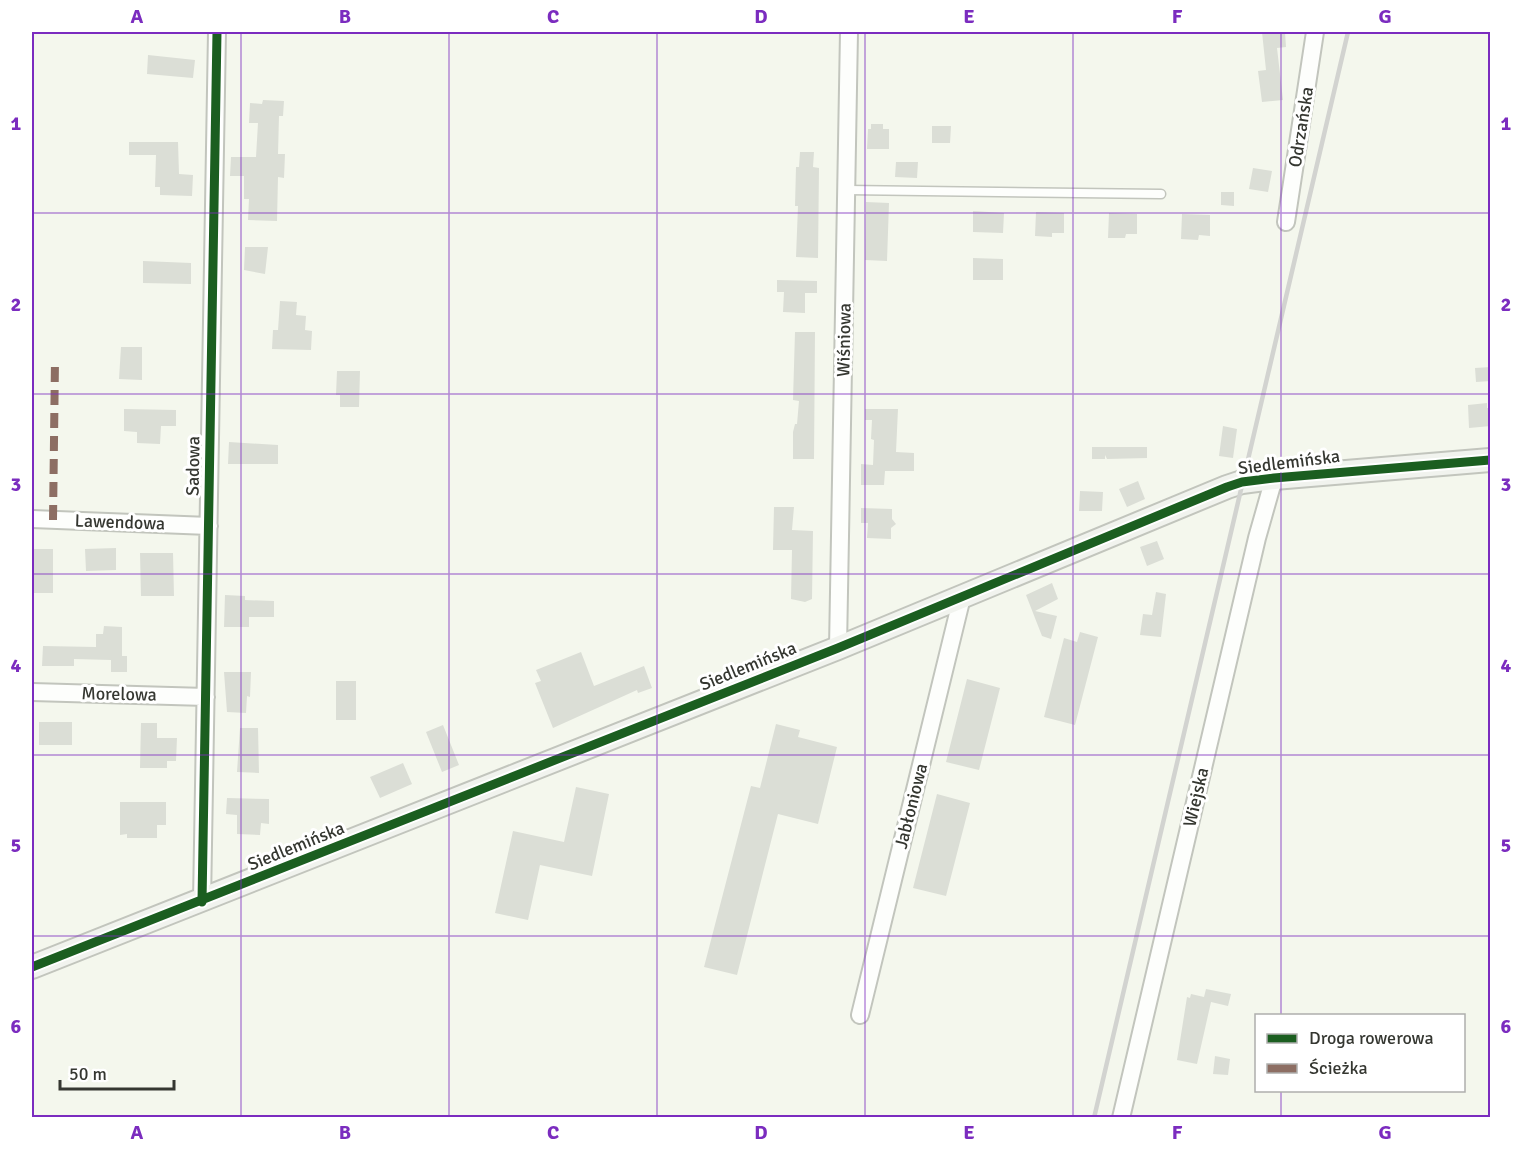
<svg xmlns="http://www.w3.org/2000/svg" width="1522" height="1149" font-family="Signika,sans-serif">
<rect width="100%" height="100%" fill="#f4f7ed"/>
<path fill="#dbded6" d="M1262,32H1285L1286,47L1277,48L1283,100L1262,102L1258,71L1266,70Z
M148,55L195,60L193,78L147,74Z
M263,100L284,101L283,116H279L278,154H285L284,178L278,177L277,221L248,220L249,199H244V176H230L231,157H256L258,123H249L250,103L262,104Z
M871,124H883V129H889V149H867L868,129H871Z
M932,126H951L950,143H932Z
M129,142H178L179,174L193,175L192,196L160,195V187H155L156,155H129Z
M800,152H814L813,167L819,168L818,258L796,257L798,206H795L796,167H799Z
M896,162H918L917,178L895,177Z
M1253,168L1272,171L1268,192L1249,189Z
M1221,192H1234V206L1221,205Z
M866,202L889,203L887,261L865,260Z
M973,211L1004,213L1003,233L973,232Z
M1036,212L1064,213V233H1052V237L1035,236Z
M1109,213L1137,214V234H1126L1125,238H1108Z
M1182,214L1210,215V236L1199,235L1198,240L1181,239Z
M245,247H268L265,274L244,270Z
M973,258L1003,259V280H973Z
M143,261L191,263V284L143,283Z
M777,280L817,281V293H805V313L783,312L784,292H777Z
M280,301L297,302L296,315L306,316L305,330L312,331L311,350L272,349L273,330H278Z
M795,332H815L814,459H793V432L795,424H797L799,401L793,400Z
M121,347H142V380L119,379Z
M1491,367V381L1476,382L1475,368Z
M337,371H360L359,407H340V395H336Z
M1487,403V408H1491V426L1469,428L1468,405Z
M124,409L176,410V426H161L160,444L137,443V432L124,431Z
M865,409H898L896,452L914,453V471H885L884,485H861V464L873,465L874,440L871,439L872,420H865Z
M1223,426L1237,429L1233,458L1219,456Z
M229,442L278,445V464H228Z
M1092,447H1147V458L1107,459L1105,455V459H1092Z
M1138,481L1145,499L1127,507L1119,489Z
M1080,491L1103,492L1102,511H1079Z
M774,507H794L792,530L813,531L812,599L805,602L791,599L792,550H773Z
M861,508L892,509V519L896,524L891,528V539L867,538L868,523H861Z
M1157,541L1164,559L1147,566L1140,547Z
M116,548V570L86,571L85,549Z
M34,549H53V593H33Z
M140,553H173L174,596H141Z
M1052,583L1058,599L1035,611L1057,616L1051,639L1042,636L1026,595Z
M1156,592L1166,594L1161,637L1140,635L1143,614L1152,615Z
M225,595L245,596V600L274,601V617H249V627H224Z
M104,626L122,627V656H127V672H111V660L74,659V666H42L43,646L96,647V634H103Z
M1080,632L1098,637L1075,725L1044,717L1064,638L1077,642Z
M581,652L594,686L644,666L652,688L638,693L637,690L553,728L535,683L541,681L536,670Z
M224,672H251L250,697L247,696L246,713L227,712Z
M967,679L1000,688L979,770L946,762Z
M336,681H356V720H336Z
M39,722H72V745H39Z
M141,723H157V738H177L176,761H167V768H140Z
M776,724L800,730L798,737L837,747L818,824L778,814L737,975L704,967L751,786L760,788Z
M443,725L459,765L442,772L426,732Z
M240,728H258L259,773L237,772Z
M403,763L412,784L380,798L370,777Z
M576,787L609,794L592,876L540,865L528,920L495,913L513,831L564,842Z
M937,794L970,803L946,896L913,888Z
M227,798L269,799V824L261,823L260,835L237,834V815L226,814Z
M120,802H166V825H157V838H127V834L120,835Z
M1206,989L1231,994L1228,1006L1211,1002L1197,1064L1177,1060L1187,997L1190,998L1191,994L1204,997Z
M1215,1056L1230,1059L1228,1075L1213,1074Z"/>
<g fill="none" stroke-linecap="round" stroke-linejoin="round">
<g stroke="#c2c5bd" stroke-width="11">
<path id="lane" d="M847,190L1161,194"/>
</g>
<g stroke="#c2c5bd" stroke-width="20">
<path id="street" d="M1286,222L1315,32
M32,519L209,526
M838,648L849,32
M32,692L206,697
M202,902L217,32
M860,1015L962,597
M1121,1118L1257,538L1274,478"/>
</g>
<g stroke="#c2c5bd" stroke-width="26">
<path id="secondary" d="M32,967L838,648L1227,487L1242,482L1274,478L1490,460"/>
</g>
<use href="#lane" stroke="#fdfefc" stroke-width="8"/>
<use href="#street" stroke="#fdfefc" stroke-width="16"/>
<use href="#secondary" stroke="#f1f3ee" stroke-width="22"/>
<path stroke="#d2d3d0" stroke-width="4.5" d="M1094,1118L1348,32"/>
<path stroke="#8d6e63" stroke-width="8" stroke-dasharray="15 8" stroke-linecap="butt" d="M53,520L55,360"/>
<g stroke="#fff" stroke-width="13">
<path id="cycleway" d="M202,902L217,32
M32,967L838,648L1227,487L1242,482L1274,478L1490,460"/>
</g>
<use href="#cycleway" stroke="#1b5e20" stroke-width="9"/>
</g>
<path fill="none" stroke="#7b2cbf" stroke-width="1.5" stroke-opacity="0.55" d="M241,32V1118M449,32V1118M657,32V1118M865,32V1118M1073,32V1118M1281,32V1016M32,213H1490M32,394H1490M32,574H1490M32,755H1490M32,936H1490M1281,1090V1118"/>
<g text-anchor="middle" stroke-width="6" stroke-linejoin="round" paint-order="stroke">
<g font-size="18" fill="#353731" stroke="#fff">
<text transform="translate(1301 127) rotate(-81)" y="6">Odrzańska</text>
<text transform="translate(844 340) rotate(-89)" y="6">Wiśniowa</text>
<text transform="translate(1289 462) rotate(-7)" y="6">Siedlemińska</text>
<text transform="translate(193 466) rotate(-89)" y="6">Sadowa</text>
<text transform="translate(120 522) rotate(2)" y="6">Lawendowa</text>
<text transform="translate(748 666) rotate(-22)" y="6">Siedlemińska</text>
<text transform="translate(119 694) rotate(1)" y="6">Morelowa</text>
<text transform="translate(1196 797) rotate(-77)" y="6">Wiejska</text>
<text transform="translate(911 806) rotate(-76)" y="6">Jabłoniowa</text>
<text transform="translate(296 846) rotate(-22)" y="6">Siedlemińska</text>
</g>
</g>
<rect width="1522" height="1149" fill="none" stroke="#ffffff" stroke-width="66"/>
<rect x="1255" y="1014" width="210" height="78" fill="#ffffff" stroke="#aeafad" stroke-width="1.5"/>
<rect x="1267" y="1034" width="30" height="9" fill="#1b5e20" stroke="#aeafad" stroke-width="1.5"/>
<text x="1309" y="1044" font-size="18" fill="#353731">Droga rowerowa</text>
<rect x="1267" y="1064" width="30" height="9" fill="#8d6e63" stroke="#aeafad" stroke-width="1.5"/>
<text x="1309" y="1074" font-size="18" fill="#353731">Ścieżka</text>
<path d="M60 1080v9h114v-9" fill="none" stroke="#353731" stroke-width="3"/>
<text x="69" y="1080" font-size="18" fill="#353731" stroke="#ffffff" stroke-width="4.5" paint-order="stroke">50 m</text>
<rect x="33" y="33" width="1456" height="1083" fill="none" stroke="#7b2cbf" stroke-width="2"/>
<g font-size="20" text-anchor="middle" font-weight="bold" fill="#7b2cbf">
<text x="137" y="23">A</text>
<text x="345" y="23">B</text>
<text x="553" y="23">C</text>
<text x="761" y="23">D</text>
<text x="969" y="23">E</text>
<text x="1177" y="23">F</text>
<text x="1385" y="23">G</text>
<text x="16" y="130">1</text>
<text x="1506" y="130">1</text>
<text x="16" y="311">2</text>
<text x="1506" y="311">2</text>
<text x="16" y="491">3</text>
<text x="1506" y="491">3</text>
<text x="16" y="672">4</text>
<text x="1506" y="672">4</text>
<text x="16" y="852">5</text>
<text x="1506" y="852">5</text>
<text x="16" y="1033">6</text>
<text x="1506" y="1033">6</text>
<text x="137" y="1139">A</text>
<text x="345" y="1139">B</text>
<text x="553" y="1139">C</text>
<text x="761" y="1139">D</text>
<text x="969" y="1139">E</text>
<text x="1177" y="1139">F</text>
<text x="1385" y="1139">G</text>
</g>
</svg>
